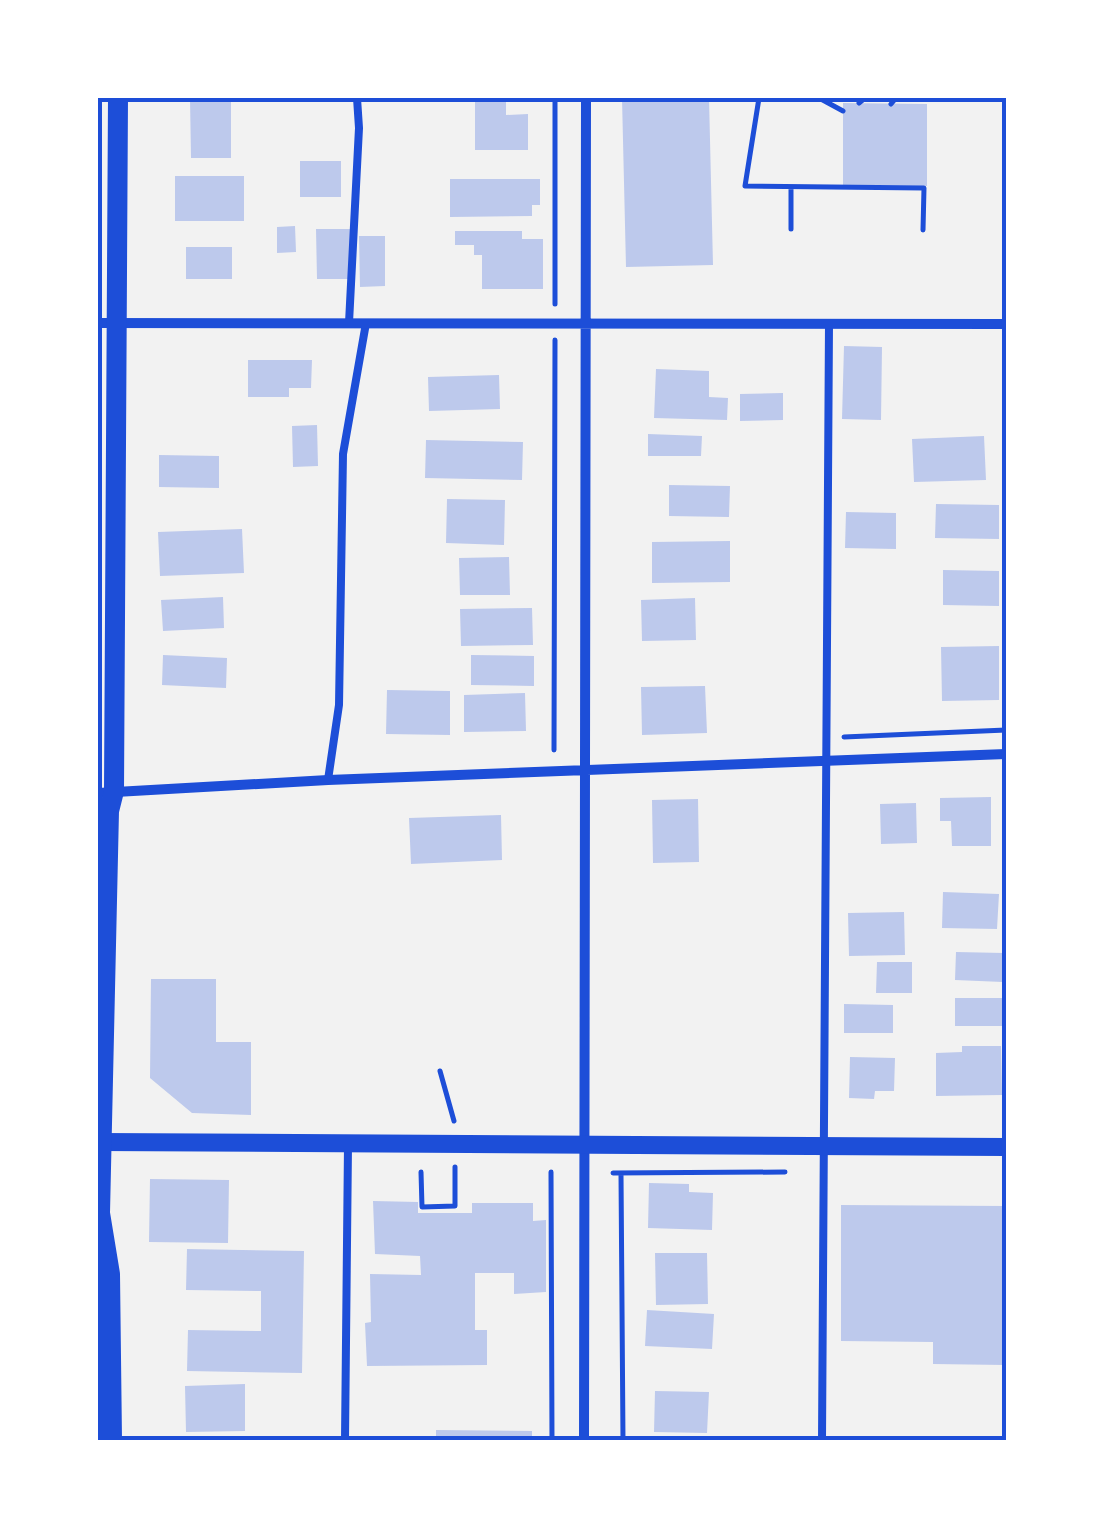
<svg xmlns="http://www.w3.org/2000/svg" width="1104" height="1538" font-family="'PT Sans Narrow',sans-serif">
<rect width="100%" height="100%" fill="#f2f2f2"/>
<path fill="#bdc9ec" d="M190,98H231V158H191Z
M622,98H709L713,265L626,267Z
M506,101V115L528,114V150H475V102Z
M843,103L927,104V186L843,185Z
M300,161H341V197H300Z
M175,176H244V221H175Z
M450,179H540V205H532V216L450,217Z
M295,226L296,252L277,253V227Z
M316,229H350V279H317Z
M455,231H522V239H543V289H482V255H474V245H455Z
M359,236H385V286L360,287Z
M186,247H232V279H186Z
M844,346L882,347L881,420L842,419Z
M248,360H312L311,388H289V397H248Z
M656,369L709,371V397L728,398L727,420L654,418Z
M499,375L500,409L429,411L428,377Z
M783,393V420L740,421V394Z
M317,425L318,466L293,467L292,426Z
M648,434L702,436L701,456H648Z
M984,436L986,480L914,482L912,439Z
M426,440L523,442L522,480L425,478Z
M159,455L219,456V488L159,487Z
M669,485L730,486L729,517L669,516Z
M447,499L505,500L504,545L446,543Z
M936,504L999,505V539L935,538Z
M846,512L896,513V549L845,548Z
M242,529L244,573L160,576L158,532Z
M730,541V582L652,583V542Z
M509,557L510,595H460L459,558Z
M943,570L999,571V606L943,605Z
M223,597L224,628L163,631L161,600Z
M695,598L696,640L642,641L641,600Z
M532,608L533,645L461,646L460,609Z
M999,646V700L942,701L941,647Z
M163,655L227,658L226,688L162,685Z
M471,655L534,656V686L471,685Z
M705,686L707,733L642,735L641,687Z
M387,690L450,691V735L386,734Z
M525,693L526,731L464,732V695Z
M991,797V846H952L951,821H940V798Z
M698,799L699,862L653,863L652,800Z
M916,803L917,843L881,844L880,804Z
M501,815L502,860L411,864L409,818Z
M943,892L999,894L997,929L942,928Z
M904,912L905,955L849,956L848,913Z
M956,952L1004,953L1003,982L955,980Z
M877,962H912V993H876Z
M151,979H216V1042H251V1115L192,1113L150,1078Z
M955,998H1003V1026H955Z
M844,1004L893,1005V1033H844Z
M962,1046H1001L1002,1095L936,1096V1053L962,1052Z
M850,1057L895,1058L894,1091H875L874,1099L849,1098Z
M150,1179L229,1180L228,1243L149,1242Z
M649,1183L689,1184V1192L713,1193L712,1230L648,1228Z
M373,1201L418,1202V1213H472V1203H533V1221L546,1220V1292L514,1294V1273H475V1330H487V1365L367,1366L365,1323L371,1322L370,1274L421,1275L420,1256L375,1254Z
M841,1205L1006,1206L1005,1365L933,1364V1342L841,1341Z
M187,1249L304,1251L302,1373L187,1371L188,1330L261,1331V1291L186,1290Z
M655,1253H707L708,1304L656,1305Z
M647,1310L714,1314L712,1349L645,1346Z
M245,1384V1431L186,1432L185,1386Z
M655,1391L709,1392L707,1433L654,1432Z
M436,1430L532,1431V1440H436Z"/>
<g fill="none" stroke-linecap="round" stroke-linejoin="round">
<path stroke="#1d4ed8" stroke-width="5" d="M555,98V304
M759,98L745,186L924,188L923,230
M819,98L843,111
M859,103L865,98
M891,104L896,98
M791,187V229
M844,737L1006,730
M554,750L555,340
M440,1071L454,1121
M421,1172L422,1207L455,1206V1167
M551,1172L552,1440
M613,1173L785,1172
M621,1174L623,1440"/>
<path stroke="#1d4ed8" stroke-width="8" d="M349,323L359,128L357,98
M328,780L339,705L343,454L366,323
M345,1440L348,1145
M822,1440L829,324"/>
<path stroke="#1d4ed8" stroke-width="10" d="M98,323L1006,324
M98,793L328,780L1006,754
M584,1440L586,98"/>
<path stroke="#1d4ed8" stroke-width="18" d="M98,1142L1006,1147"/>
<path stroke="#1d4ed8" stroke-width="20" d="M112,1440L110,1274L100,1213L109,811L114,791L118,98"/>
</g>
<rect width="1104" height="1538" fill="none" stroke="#ffffff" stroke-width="200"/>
<rect x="100" y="100" width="904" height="1338" fill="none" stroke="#1d4ed8" stroke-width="4"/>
</svg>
